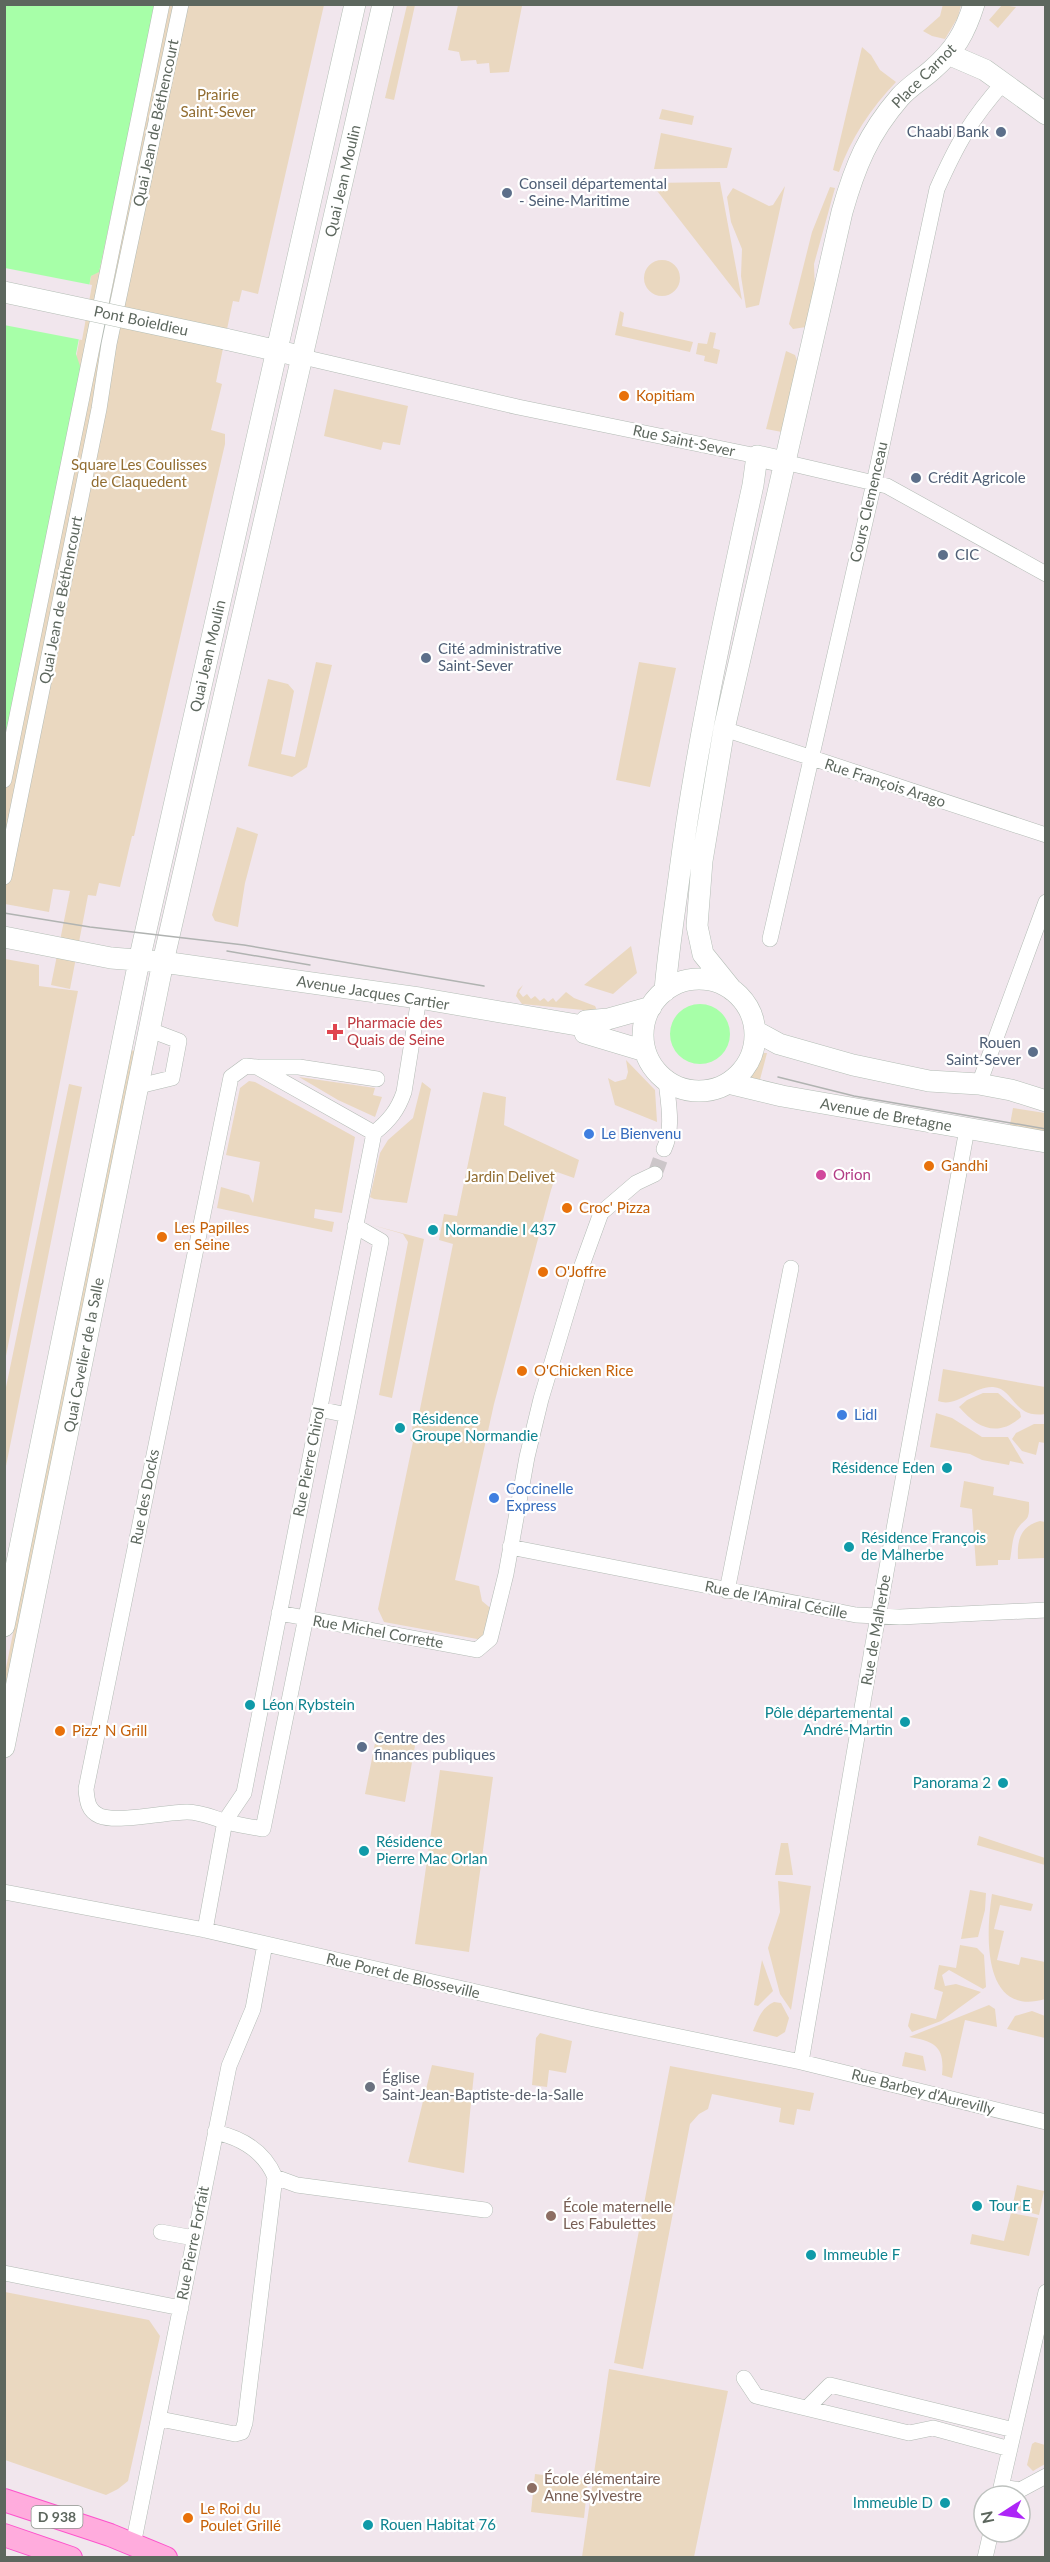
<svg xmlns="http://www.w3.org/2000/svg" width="1050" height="2562" font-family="Lato,sans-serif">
<rect width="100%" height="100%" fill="#f1e6ed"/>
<path fill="#ead8c0" d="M943,4L961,5L958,17L945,39L932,36L923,31L940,16Z
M156,5H324L258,294L242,290L239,302L233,301L231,310L216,382L222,384L211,430L225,434V444L134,836H132L120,887L99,883L96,896L88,895L70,989L51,985L70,891L53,889L49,912L5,904V749L91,276L99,271Z
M407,5H415L394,100L385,98Z
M521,5L522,6L509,72L490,73L489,63L477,64L476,60L461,61L459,52L448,50L458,5Z
M1002,5L1016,7L998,28L989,20Z
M862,47L871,55L880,70L896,82C871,108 851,138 839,172L833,170Z
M662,109L694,116L692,125L659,119Z
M661,133L732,148L727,168L654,169Z
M720,182L742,300L651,183Z
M785,186L759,305L746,308L741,276L742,249L731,222L727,197L733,188L769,206L773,205Z
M830,187L835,188L814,264L815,294L806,327L793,329L789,324L812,232Z
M644 278a18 18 0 1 1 36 0a18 18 0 1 1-36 0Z
M620,311L624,313L622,326L693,342L690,352L615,335Z
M710,332L716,333L713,348L720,350L717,364L704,361L705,356L696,354L698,343L707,344Z
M786,351L795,355L798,363L782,432L766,429Z
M334,389L408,406L400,445L383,442L381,450L324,436Z
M316,662L332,665L307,767L292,777L248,766L268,679L288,684L294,691L281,754L295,757Z
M639,662L676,668L650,787L616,780Z
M237,827L258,834L245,883L238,927L215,921L212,915Z
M631,946L637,973L613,994L584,985Z
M5,959L39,965V986L78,991L5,1361Z
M523,985L519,992L523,997L527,994L531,999L535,996L540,1001L544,998L548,1002L553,998L556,1002L566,992L574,998L595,1006L599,1014H584L583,1010L522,1004L516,996L518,990Z
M130,1050L136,1051L5,1704V1673Z
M764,1053H767L758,1087L750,1078Z
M626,1060L655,1090L657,1122L615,1105L608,1078L615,1082L626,1079L628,1072Z
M299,1077L375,1088L373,1095L382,1097L375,1117L338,1100Z
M249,1081L255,1082L355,1137L342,1213L315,1209L314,1218L334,1222L332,1232L217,1208L221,1187L249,1195L253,1203L260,1162L226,1155L240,1088Z
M422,1082L431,1089L407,1203L374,1199L370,1197L380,1153L388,1140L413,1118Z
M69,1084L82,1087L5,1471V1392Z
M483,1092L506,1097L504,1125L579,1160L574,1178L557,1172L551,1190L494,1404L455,1580L479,1586L482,1601L494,1611L488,1641L384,1622L378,1609L413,1442L410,1440L415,1414H419L453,1244L439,1240L444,1214L457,1216Z
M1013,1108L1045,1113V1136L1009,1130Z
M372,1225L424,1239L392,1398L379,1395L408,1242L403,1234Z
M943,1369L1045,1387V1414C1013,1419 1014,1388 993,1387C973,1386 957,1408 938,1401Z
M983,1393H998L1020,1412L1021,1417C998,1438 977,1428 959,1407L967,1400Z
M936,1413L952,1418L982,1437H1008L1024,1464L1010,1461L1009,1465L982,1460L970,1454L930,1447Z
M1034,1424H1045V1443L1039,1442L1036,1455L1022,1451L1012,1439L1016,1433Z
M964,1481L994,1487L993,1495L1029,1502C1030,1524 1025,1516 1016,1531C1012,1539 1012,1550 1010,1560H998V1565L976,1566L972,1509L960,1507Z
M1040,1521L1045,1522V1558L1018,1559C1017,1541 1020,1526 1040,1521Z
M377,1733L416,1740L405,1802L365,1794Z
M440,1770L493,1777L469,1952L415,1944Z
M979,1836L1045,1858V1865L977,1845Z
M781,1843H788L793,1875H775Z
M778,1881L811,1886L791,2010L780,1994L768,1948L780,1912Z
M970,1890L986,1893L985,1910L978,1937L961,1939Z
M992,1894L1033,1904L1031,1911L1000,1905L994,1929L1004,1931L997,1960L1019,1965L1021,1957L1045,1962V1999C981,2018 986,1932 992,1894Z
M960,1945L977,1948L984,1955L986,1987L983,1989L949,1970L942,1975L945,1986L956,1984L981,1992L941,2021L912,2032L908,2026L911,2013L936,2019L943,1992L934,1989L939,1965L956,1968Z
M762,1960L773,1991L758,2006L754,2005Z
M774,2002L781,2003L789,2018L785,2032L777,2037L753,2031C758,2019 761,2008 774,2002Z
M989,2005L995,2009L997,2027L965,2020L952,2078L942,2075C945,2047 935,2041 909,2037Z
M1032,2011L1045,2016V2038L1007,2029L1015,2016Z
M540,2033L572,2041L566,2073L549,2070L547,2087L532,2085L536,2038Z
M905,2052L923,2056L926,2071L902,2066Z
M432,2065L474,2073L464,2173L408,2162Z
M670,2066L814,2093L810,2111L797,2109L794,2125L779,2122L781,2108L712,2094L708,2109L699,2114L690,2124L643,2369L614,2363Z
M1017,2185L1044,2191L1039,2215L1012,2208Z
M1011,2213L1038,2218L1029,2256L970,2244L972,2234L1004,2241Z
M5,2292L149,2320L160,2336L128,2481L118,2489L106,2495L5,2460Z
M609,2369L728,2391L694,2557H582Z
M1035,2442L1045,2445V2464L1033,2471L1027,2465L1032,2444Z
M535,2474L588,2480L584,2518L531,2512Z"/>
<path fill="#a7ffa8" d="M5,5H156L99,272L91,276L76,354L81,369L5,749Z
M670 1034a30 30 0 1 1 60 0a30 30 0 1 1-60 0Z"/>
<path fill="#f1e6ed" d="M5,268L92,285L82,340L4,325Z"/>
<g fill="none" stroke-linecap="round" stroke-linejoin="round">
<path stroke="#ccc6c9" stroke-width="15" stroke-dasharray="15 8" stroke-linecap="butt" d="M655,1174L664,1149"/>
<g stroke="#b3bbb5" stroke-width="16">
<path id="street" d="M303,357L518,407L757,456
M784,462L887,486L1046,574
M724,729L1046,835
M4,780L162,4
M4,877L99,409L109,344L181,4
M770,939L874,483L937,189C957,144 971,119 1004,82
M260,1067H299L377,1079
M979,1084L1046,902
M139,1086L172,1078L179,1041L150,1030
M664,1149C674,1128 668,1102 666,1080
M319,1409L347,1415L263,1829C251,1827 239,1825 227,1822C213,1818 202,1812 187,1812C165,1812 118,1823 100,1816C88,1811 87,1801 86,1789L231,1077L246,1066L257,1067L374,1133
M347,1415L381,1241L355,1226
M510,1547L856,1615L900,1617L1046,1610
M727,1591L791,1268
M279,1613L477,1650L490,1639L506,1574L527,1457L541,1399L577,1279L601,1213L636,1183L655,1174
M4,1892L205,1930L594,2019L801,2062L1046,2122
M205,1930L225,1821L244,1793L374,1133C389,1121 398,1110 404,1092L419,998
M801,2062L873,1644L967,1129
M275,2177L297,2185L485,2210
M161,2232L194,2238
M4,2273L181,2308
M744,2378L756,2396L909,2433L933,2428L1010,2449
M807,2408L830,2385L1014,2430
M160,2419L235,2434L242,2432L245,2423L275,2177C264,2151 242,2138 215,2132
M1001,2487L1020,2490L1046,2476
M999,2496L1046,2292
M133,2545L229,2066L253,2009L265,1944
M985,2558L991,2532"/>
</g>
<g stroke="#b4beb6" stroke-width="22">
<path id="secondary" d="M948,54L985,70L1046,114
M225,339L291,354
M4,937L111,958L163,962L419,998L583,1026L586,1021L608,1019L651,1007
M643 1035a56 56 0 1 1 112 0a56 56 0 1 1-112 0Z
M732,990L703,954L697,926L702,861L724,729L842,212C855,166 868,134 900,97C910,86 922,79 932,70C955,50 965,33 974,4
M665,991C668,953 674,915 679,878C696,745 725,615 753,485L757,456L784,462
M583,1026L585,1033L645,1051
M755,1031L779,1044L853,1065L929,1081L979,1084L1011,1090L1046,1101
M728,1083L782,1096L1046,1142
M4,1626L139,961L355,4
M4,1747L163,962L383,4"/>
</g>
<g stroke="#fd53cc" stroke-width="24">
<path id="primary" d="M4,2500L110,2535L166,2558
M4,2535L71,2558"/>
</g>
<use href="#street" stroke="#fff" stroke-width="15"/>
<use href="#secondary" stroke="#fff" stroke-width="21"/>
<use href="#primary" stroke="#ffacdd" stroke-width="22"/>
<path stroke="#b0b3b1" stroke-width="1.5" d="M4,913L90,927L244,945L484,986
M227,951L310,965
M778,1077L854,1096L1046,1129"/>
<g stroke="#b4beb6" stroke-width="22" stroke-linecap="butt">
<path id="secondary-bridge" d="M4,292L225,339"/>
</g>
<use href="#secondary-bridge" stroke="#fff" stroke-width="21"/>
</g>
<g fill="#5c6f8a" stroke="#fff" stroke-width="2">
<circle cx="1001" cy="132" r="6"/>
<circle cx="507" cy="193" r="6"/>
<circle cx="916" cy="478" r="6"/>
<circle cx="943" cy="555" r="6"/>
<circle cx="426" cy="658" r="6"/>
<circle cx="1033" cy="1052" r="6"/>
<circle cx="362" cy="1747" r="6"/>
</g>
<g fill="#e8710a" stroke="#fff" stroke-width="2">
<circle cx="624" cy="396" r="6"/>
<circle cx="929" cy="1166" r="6"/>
<circle cx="567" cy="1208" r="6"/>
<circle cx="162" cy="1237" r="6"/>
<circle cx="543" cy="1272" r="6"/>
<circle cx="522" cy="1371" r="6"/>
<circle cx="60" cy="1731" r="6"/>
<circle cx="188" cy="2518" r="6"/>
</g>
<path fill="#e0444e" stroke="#fff" stroke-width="2" d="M332 1023h6v6h6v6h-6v6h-6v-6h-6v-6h6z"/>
<g fill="#3f7fe0" stroke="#fff" stroke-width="2">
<circle cx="589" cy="1134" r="6"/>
<circle cx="842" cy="1415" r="6"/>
<circle cx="494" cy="1498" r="6"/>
</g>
<circle fill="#d1479c" stroke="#fff" stroke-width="2" cx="821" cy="1175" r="6"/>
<g fill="#0f9aa8" stroke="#fff" stroke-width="2">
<circle cx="433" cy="1230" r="6"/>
<circle cx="400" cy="1428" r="6"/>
<circle cx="947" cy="1468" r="6"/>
<circle cx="849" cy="1547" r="6"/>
<circle cx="250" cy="1705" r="6"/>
<circle cx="905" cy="1722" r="6"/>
<circle cx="1003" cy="1783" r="6"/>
<circle cx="364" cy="1851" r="6"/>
<circle cx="977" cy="2206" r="6"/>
<circle cx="811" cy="2255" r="6"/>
<circle cx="945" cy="2503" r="6"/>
<circle cx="368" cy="2525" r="6"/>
</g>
<circle fill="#6b7280" stroke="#fff" stroke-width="2" cx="370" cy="2087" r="6"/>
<g fill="#8d6e63" stroke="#fff" stroke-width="2">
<circle cx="551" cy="2216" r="6"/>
<circle cx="532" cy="2488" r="6"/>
</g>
<g text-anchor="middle" stroke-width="4.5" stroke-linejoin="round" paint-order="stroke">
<rect fill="#fff" stroke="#8e958e" stroke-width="1.5" x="31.5" y="2506" width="51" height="22" rx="4.5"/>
<g font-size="14" font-weight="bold" fill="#5d675e">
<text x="57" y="2522">D 938</text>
</g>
<g font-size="15" fill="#5d675e" stroke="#fff">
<text transform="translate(924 76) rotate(-45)" y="5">Place Carnot</text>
<text transform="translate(156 123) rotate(-78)" y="5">Quai Jean de Béthencourt</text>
<text transform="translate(343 181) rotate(-77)" y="5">Quai Jean Moulin</text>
<text transform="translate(141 321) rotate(12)" y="5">Pont Boieldieu</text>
<text transform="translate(684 441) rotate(12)" y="5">Rue Saint-Sever</text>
<text transform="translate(869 502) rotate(-77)" y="5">Cours Clemenceau</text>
<text transform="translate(61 600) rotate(-79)" y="5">Quai Jean de Béthencourt</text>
<text transform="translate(208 656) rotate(-77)" y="5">Quai Jean Moulin</text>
<text transform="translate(885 783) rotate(18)" y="5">Rue François Arago</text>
<text transform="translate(373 993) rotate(9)" y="5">Avenue Jacques Cartier</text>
<text transform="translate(886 1115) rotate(10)" y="5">Avenue de Bretagne</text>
<text transform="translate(84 1355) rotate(-79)" y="5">Quai Cavelier de la Salle</text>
<text transform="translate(309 1462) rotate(-79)" y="5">Rue Pierre Chirol</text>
<text transform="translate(145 1497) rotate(-79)" y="5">Rue des Docks</text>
<text transform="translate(776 1600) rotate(11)" y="5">Rue de l'Amiral Cécille</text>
<text transform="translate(876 1630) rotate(-80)" y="5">Rue de Malherbe</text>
<text transform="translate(378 1632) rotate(10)" y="5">Rue Michel Corrette</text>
<text transform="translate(403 1976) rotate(13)" y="5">Rue Poret de Blosseville</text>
<text transform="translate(923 2092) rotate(14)" y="5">Rue Barbey d'Aurevilly</text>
<text transform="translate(193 2243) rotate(-79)" y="5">Rue Pierre Forfait</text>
</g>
<g font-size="15" fill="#926d31" stroke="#fff">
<text x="218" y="100">Prairie<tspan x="218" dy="17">Saint-Sever</tspan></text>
<text x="139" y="470">Square Les Coulisses<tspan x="139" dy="17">de Claquedent</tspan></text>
<text x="510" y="1182">Jardin Delivet</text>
</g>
<g font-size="15" fill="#4e5e75" stroke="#fff" text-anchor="start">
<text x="989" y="137" text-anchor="end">Chaabi Bank</text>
<text x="519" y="189">Conseil départemental<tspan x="519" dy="17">- Seine-Maritime</tspan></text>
<text x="928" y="483">Crédit Agricole</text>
<text x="955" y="560">CIC</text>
<text x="438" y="654">Cité administrative<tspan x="438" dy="17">Saint-Sever</tspan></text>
<text x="1021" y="1048" text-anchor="end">Rouen<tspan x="1021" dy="17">Saint-Sever</tspan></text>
<text x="374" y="1743">Centre des<tspan x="374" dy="17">finances publiques</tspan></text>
</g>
<g font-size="15" fill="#c56008" stroke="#fff" text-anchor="start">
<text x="636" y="401">Kopitiam</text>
<text x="941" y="1171">Gandhi</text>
<text x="579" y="1213">Croc' Pizza</text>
<text x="174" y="1233">Les Papilles<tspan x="174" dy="17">en Seine</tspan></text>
<text x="555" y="1277">O'Joffre</text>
<text x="534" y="1376">O'Chicken Rice</text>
<text x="72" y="1736">Pizz' N Grill</text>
<text x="200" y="2514">Le Roi du<tspan x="200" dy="17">Poulet Grillé</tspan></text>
</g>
<g font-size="15" fill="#be3a42" stroke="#fff" text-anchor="start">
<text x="347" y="1028">Pharmacie des<tspan x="347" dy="17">Quais de Seine</tspan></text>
</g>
<g font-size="15" fill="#366cbe" stroke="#fff" text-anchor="start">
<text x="601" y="1139">Le Bienvenu</text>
<text x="854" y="1420">Lidl</text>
<text x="506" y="1494">Coccinelle<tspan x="506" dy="17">Express</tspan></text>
</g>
<g font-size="15" fill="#b23c85" stroke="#fff" text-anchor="start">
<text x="833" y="1180">Orion</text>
</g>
<g font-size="15" fill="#0d838f" stroke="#fff" text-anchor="start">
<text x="445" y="1235">Normandie I 437</text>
<text x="412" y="1424">Résidence<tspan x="412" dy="17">Groupe Normandie</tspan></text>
<text x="935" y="1473" text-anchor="end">Résidence Eden</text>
<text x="861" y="1543">Résidence François<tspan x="861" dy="17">de Malherbe</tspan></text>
<text x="262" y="1710">Léon Rybstein</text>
<text x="893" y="1718" text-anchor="end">Pôle départemental<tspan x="893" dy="17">André-Martin</tspan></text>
<text x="991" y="1788" text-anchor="end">Panorama 2</text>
<text x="376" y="1847">Résidence<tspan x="376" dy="17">Pierre Mac Orlan</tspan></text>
<text x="989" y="2211">Tour E</text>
<text x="823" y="2260">Immeuble F</text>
<text x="933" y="2508" text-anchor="end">Immeuble D</text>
<text x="380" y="2530">Rouen Habitat 76</text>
</g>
<g font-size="15" fill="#5b616d" stroke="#fff" text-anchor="start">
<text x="382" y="2083">Église<tspan x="382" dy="17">Saint-Jean-Baptiste-de-la-Salle</tspan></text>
</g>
<g font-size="15" fill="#785e54" stroke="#fff" text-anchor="start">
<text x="563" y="2212">École maternelle<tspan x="563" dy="17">Les Fabulettes</tspan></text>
<text x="544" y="2484">École élémentaire<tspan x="544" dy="17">Anne Sylvestre</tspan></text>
</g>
</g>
<rect width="1050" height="2562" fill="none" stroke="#5d675e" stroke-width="12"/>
<g transform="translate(1002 2514) rotate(258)"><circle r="28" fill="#ffffff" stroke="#bec2bf" stroke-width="1.5"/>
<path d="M0-4.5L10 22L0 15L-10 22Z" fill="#ad25f7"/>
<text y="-9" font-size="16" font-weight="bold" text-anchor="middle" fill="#5d675e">N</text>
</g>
</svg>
